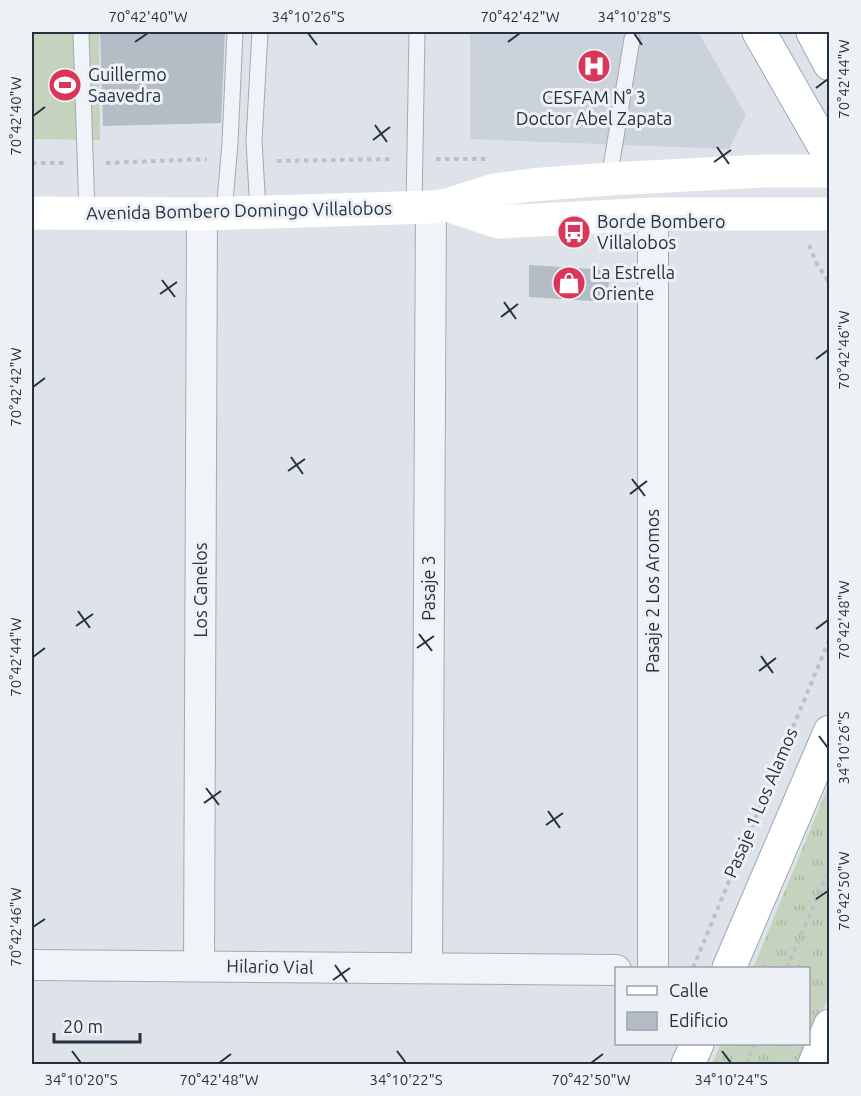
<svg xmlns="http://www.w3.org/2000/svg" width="861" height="1096" font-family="Ubuntu,sans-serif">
<defs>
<pattern id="grass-tufts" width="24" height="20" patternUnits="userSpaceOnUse" patternTransform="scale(1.5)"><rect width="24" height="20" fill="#c5d3be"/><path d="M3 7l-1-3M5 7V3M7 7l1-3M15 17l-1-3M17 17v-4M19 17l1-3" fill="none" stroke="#a9b6a4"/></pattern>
</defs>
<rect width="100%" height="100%" fill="#dde3e9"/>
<path fill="#cbd2db" d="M470,32H698L746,115L729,149L470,139Z"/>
<path fill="url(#grass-tufts)" d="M829,784V996L801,1064H712L721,1044H808V968H753Z"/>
<path fill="#c5d3be" d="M32,32H99L100,140L32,139Z"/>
<path fill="#b4bcc6" d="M100,32H225L221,123L103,126Z
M529,265L610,270L607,302L529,297Z"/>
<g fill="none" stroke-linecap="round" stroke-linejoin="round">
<g stroke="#a2aab3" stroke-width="17">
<path id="lane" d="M81,32L87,214
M609,179L632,39
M414,207L417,32
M258,211L254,141L260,32
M224,213L230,143L235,32"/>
</g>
<g stroke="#a2aab3" stroke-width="32">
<path id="street" d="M32,965L616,970
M199,966L202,214
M427,968L431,207
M653,968V214"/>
</g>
<g stroke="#9ca8b5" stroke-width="35">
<path id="primary" d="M759,32L830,156
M813,32L830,64
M729,968L830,732
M688,1064L697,1044
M815,1064L830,1026"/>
</g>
<path stroke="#bbc1c8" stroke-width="4" stroke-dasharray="4.5 4.5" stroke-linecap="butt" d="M436,159H486
M277,161L393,159
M32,163H66
M106,163L207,159
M809,245L817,264L830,284
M693,968L830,638
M787,968L830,868
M746,1064L755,1044"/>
<use href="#lane" stroke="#f0f3f7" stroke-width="15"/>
<use href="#street" stroke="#f0f3f7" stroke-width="30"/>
<path stroke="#fff" stroke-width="33" d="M447,205L499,222L653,214H830
M32,213L202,214L431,207L447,205L494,190L531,185L609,179L766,171H830"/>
<use href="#primary" stroke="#fff" stroke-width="33"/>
</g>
<path fill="none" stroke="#253141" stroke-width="2" d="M308,33L317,45M634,33L642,45M135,42L148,33M508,42L520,33M816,88L828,79M33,116L45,107M375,125L387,142M373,140L390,127M717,147L729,164M714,162L731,150M162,280L175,297M160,294L177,282M504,302L516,319M501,317L518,304M816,359L828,350M33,387L45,378M291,457L303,474M288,471L305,459M632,479L645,496M630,494L647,481M78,611L90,628M76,626L93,614M816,629L828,620M419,634L432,651M417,648L434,636M761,656L773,673M33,657L45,648M759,671L776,658M819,736L828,748M206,788L219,805M204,803L221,791M548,811L560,828M546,825L563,813M816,899L828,891M33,927L45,919M335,965L347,982M333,980L350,968M72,1051L81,1063M397,1051L406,1063M722,1051L731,1063M219,1063L231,1054M591,1063L603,1054"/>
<defs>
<g id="hospital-disc" transform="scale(1.725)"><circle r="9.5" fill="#da365a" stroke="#edf1f6"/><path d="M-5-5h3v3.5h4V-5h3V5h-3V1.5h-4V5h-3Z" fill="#fff"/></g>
<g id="stadium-disc" transform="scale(1.725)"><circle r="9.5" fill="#da365a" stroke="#edf1f6"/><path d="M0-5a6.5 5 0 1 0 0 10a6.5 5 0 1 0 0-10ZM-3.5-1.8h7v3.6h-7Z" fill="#fff"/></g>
<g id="bus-disc" transform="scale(1.725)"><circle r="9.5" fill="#da365a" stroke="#edf1f6"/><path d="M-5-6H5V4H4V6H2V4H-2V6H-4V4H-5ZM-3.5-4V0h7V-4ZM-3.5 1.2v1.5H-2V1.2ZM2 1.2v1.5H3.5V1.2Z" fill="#fff"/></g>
<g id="shop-disc" transform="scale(1.725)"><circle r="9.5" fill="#da365a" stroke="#edf1f6"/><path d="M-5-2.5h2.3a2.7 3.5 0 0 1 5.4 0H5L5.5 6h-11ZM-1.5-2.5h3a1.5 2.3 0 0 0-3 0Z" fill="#fff"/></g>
</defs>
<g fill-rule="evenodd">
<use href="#hospital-disc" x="594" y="66"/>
<use href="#stadium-disc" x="65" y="85"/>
<use href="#bus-disc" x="574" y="232"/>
<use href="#shop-disc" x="569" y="283"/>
</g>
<g text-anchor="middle" stroke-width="6" stroke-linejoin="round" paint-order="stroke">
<g font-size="18" fill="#253141" stroke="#edf1f6" text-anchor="start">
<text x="88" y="81">Guillermo<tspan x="88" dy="21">Saavedra</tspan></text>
<text x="594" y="104" text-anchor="middle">CESFAM N° 3<tspan x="594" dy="21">Doctor Abel Zapata</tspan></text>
<text x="597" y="228">Borde Bombero<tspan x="597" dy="21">Villalobos</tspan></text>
<text x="592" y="279">La Estrella<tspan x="592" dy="21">Oriente</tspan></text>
</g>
<g font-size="18" fill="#253141" stroke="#edf1f6">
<text transform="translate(239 211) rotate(-1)" y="6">Avenida Bombero Domingo Villalobos</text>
<text transform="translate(429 588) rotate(-90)" y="6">Pasaje 3</text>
<text transform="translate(201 590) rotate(-90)" y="6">Los Canelos</text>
<text transform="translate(653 591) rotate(-90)" y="6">Pasaje 2 Los Aromos</text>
<text transform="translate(761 803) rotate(-67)" y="6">Pasaje 1 Los Alamos</text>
<text transform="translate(270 967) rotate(1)" y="6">Hilario Vial</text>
</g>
</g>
<rect width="861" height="1096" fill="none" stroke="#edf1f6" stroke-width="66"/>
<rect x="615" y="967" width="195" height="78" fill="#edf1f6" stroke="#9da4ae" stroke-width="1.5"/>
<rect x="627" y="986" width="30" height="9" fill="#ffffff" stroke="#9da4ae" stroke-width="1.5"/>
<text x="669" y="997" font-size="18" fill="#253141">Calle</text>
<rect x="627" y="1012" width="30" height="18" fill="#b4bcc6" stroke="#9da4ae" stroke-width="1.5"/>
<text x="669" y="1027" font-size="18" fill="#253141">Edificio</text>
<path d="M54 1033v9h86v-9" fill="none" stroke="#253141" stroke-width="3"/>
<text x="63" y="1033" font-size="18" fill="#253141" stroke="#edf1f6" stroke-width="4.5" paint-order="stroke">20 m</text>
<rect x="33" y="33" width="795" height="1030" fill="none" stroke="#253141" stroke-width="2"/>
<g font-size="15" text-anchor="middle" fill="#253141">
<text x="148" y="22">70°42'40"W</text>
<text x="308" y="22">34°10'26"S</text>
<text x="520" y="22">70°42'42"W</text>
<text x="634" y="22">34°10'28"S</text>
<text transform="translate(844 79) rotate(-90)" y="5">70°42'44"W</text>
<text transform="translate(16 116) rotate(-90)" y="5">70°42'40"W</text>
<text transform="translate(844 350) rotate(-90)" y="5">70°42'46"W</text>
<text transform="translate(16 387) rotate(-90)" y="5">70°42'42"W</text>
<text transform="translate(844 620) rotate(-90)" y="5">70°42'48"W</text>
<text transform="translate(16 657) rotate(-90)" y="5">70°42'44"W</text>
<text transform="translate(844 748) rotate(-90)" y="5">34°10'26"S</text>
<text transform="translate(844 891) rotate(-90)" y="5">70°42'50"W</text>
<text transform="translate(16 927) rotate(-90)" y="5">70°42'46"W</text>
<text x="81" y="1085">34°10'20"S</text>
<text x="219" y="1085">70°42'48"W</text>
<text x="406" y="1085">34°10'22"S</text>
<text x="591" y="1085">70°42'50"W</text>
<text x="731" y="1085">34°10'24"S</text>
</g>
</svg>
